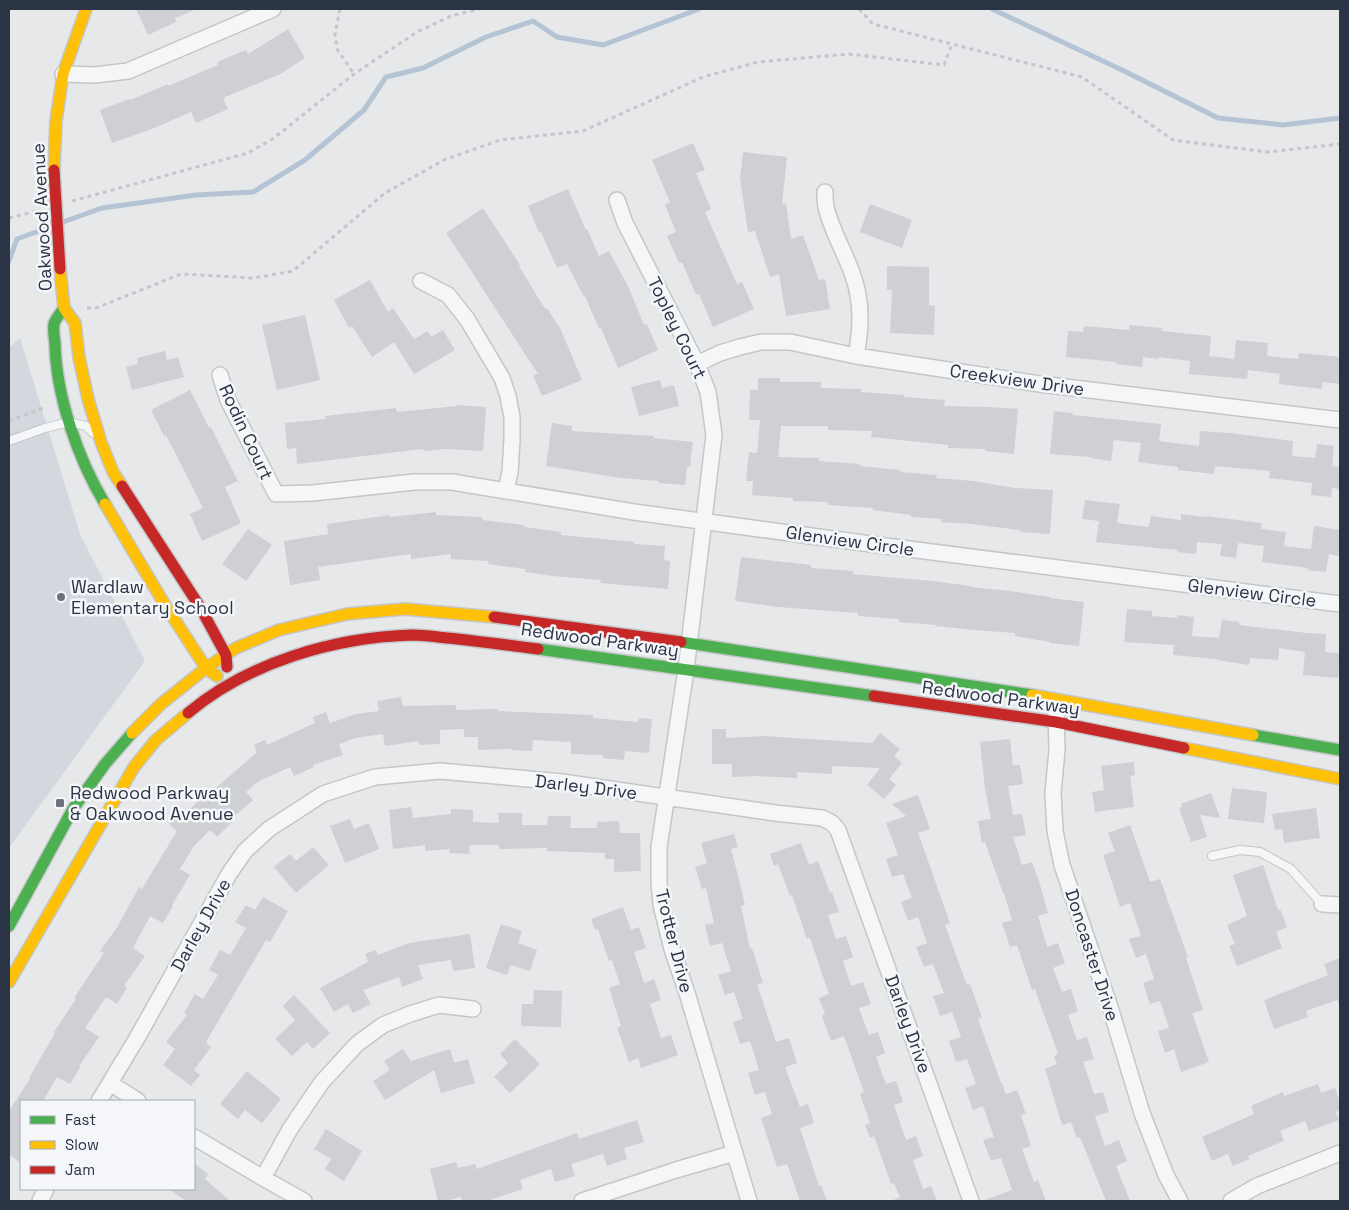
<svg xmlns="http://www.w3.org/2000/svg" width="1349" height="1210" font-family="'Space Grotesk',sans-serif">
<rect width="100%" height="100%" fill="#e6e8ea"/>
<path fill="#d4d7dd" d="M20,338L80,534L145,661L9,848V348Z"/>
<g fill="none" stroke-linecap="round" stroke-linejoin="round">
<path stroke="#b4c4d5" stroke-width="5" d="M992,9L1122,70L1218,118L1283,125L1340,118
M63,222L102,208L196,195L253,192L305,160L364,110L386,77L423,68L486,37L533,21L557,37L603,45L699,9
M9,261L17,239L53,226"/>
</g>
<path fill="#ced0d3" d="M136,9H197L175,18L176,22L148,35Z
M288,29L305,58L280,74L223,98L228,109L196,123L191,112L152,129L112,143L100,110L129,99L130,100L168,84V86L218,65L217,62L246,50L248,54Z
M693,143L705,170L696,173L711,209L705,212L737,284L742,282L754,309L713,327L699,294L696,295L682,262L679,263L667,236L676,232L665,205L670,202L652,160Z
M743,152L787,157L782,204L786,203L791,239L803,235L819,280L825,279L830,309L786,316L779,274L770,277L755,231L748,232L740,178Z
M568,189L586,230L587,229L599,256L609,251L628,286L644,325L647,324L658,350L618,368L601,328L599,329L585,296L584,297L567,264L557,268L541,232L539,233L528,206Z
M870,204L912,220L902,248L860,232Z
M483,208L520,265L519,266L545,309L547,308L561,330L582,380L542,396L533,375L538,374L462,257L446,233Z
M887,266L929,267V305L935,306L934,335L890,333L892,290H887Z
M370,280L388,312L393,308L414,339L428,331L431,337L443,330L455,350L414,374L394,342L372,357L352,326L349,328L334,300Z
M305,315L320,380L277,390L262,325Z
M1130,325L1162,328V331L1211,336L1209,356L1234,359L1236,340L1268,343L1267,356L1298,359L1299,353L1340,357V384L1322,382V389L1279,384L1280,374L1248,370L1247,379L1189,374L1190,361L1159,357V359L1143,357L1142,367L1116,364L1117,362L1066,357L1068,331L1083,332L1084,326L1129,330Z
M165,351L167,360L178,357L184,377L132,390L126,367L138,364L137,358Z
M758,378H780V382H821V388L861,389V392L904,395V397L945,400L944,406L989,407L1018,409L1014,454L985,451V449L948,448V445L871,437L872,431L828,430V426H781L778,457L819,458V461L860,464V466L900,470V472L937,475L936,478L974,481L1014,488L1053,490L1050,534L1020,532L1021,530L971,524L941,522L942,519L911,517V515L873,510V508L828,505V502L793,501V498L752,495L753,481H746L749,452L757,453L760,420H749L750,390H758Z
M660,380L662,388L674,385L679,406L639,416L631,387Z
M190,390L209,428L211,427L238,481L225,487L241,523L202,541L190,514L203,508L166,435L164,436L151,410Z
M457,405L486,407L483,451L444,449L424,451L423,449L297,464L296,448L287,449L285,423L326,419L325,416L396,408L397,412L457,406Z
M1054,411L1073,413V415L1161,424L1159,441L1199,446L1200,431L1230,433L1293,441L1292,456L1315,458L1317,444L1334,446L1332,466L1340,467V489L1332,488L1331,497L1311,495L1312,483L1269,478L1270,471L1215,466L1214,474L1178,470V467L1138,462L1141,443L1114,440L1111,461L1091,458V457L1050,454Z
M552,423L572,426V431L654,436V438L693,442L690,467H687L685,485L658,483L659,481L621,478L546,466Z
M1085,500L1120,504L1117,523L1149,527L1151,516L1181,520V514L1206,517V516L1262,523L1261,529L1286,532L1284,546L1311,549L1314,526L1340,530V556L1329,554L1326,572L1307,570L1308,568L1262,562L1264,546L1238,543L1236,558L1220,556L1222,544L1197,542L1196,554L1177,552L1178,550L1096,542L1099,521L1082,519Z
M436,512V515L482,517V520L524,525V527L561,532V535L634,542V544L665,546L664,560L670,561L668,589L600,583L601,580L553,576L525,572L526,569L488,564V561L451,559V554L411,559V554L318,567L320,580L290,585L284,541L328,534L327,524L390,515V517Z
M248,529L272,545L246,581L222,564Z
M741,557L811,565V568L853,571V574L932,581L971,586V587L1010,591L1050,597V598L1084,602L1079,646L1050,643V642L1015,636V633L973,630L936,626V625L899,622V619L858,616V613L778,607L735,601Z
M1127,609L1152,611V616L1177,618V615L1194,617L1192,636L1219,638L1222,620L1239,622V625L1307,633L1326,634L1325,652L1340,653L1338,678L1303,675L1305,652L1279,648L1278,660L1250,658L1249,665L1217,660V659L1173,655L1174,645L1124,642Z
M401,697L403,706L456,705V710L498,709V711L593,715V718L638,722L639,718L652,719L649,753L625,751L624,760L602,758L603,755L571,754V742L533,740L532,751L512,750V749L478,750V737H464V729L440,730V744L419,745V741L385,746L383,734L355,738L339,744L343,755L313,765L314,767L294,776L290,767L259,781L246,792L253,800L231,819L233,821L217,837L210,830L194,846L180,869L190,875L172,905L173,906L163,923L150,916L133,948L145,956L124,986L127,988L117,1004L106,997L85,1028L99,1037L79,1066H81L70,1084L57,1077L43,1101H21V1163L9,1155V1111L30,1079L29,1078L55,1033L54,1032L76,999L74,998L104,953L100,951L118,926L139,887L142,889L177,831L169,824L184,809L187,812L205,794L207,796L257,752L254,745L265,740L267,745L315,723L313,717L326,712L330,723L356,714L379,711L377,701Z
M712,729H726V738L764,736L872,743L880,733L900,749L894,756L902,763L889,779L896,785L884,799L867,785L880,768L832,766V774L797,772V778L756,776L732,777V764H712Z
M1010,739L1013,765H1020L1023,784L1008,786L1013,815L1022,814L1026,835L1013,837L1022,865L1032,862L1039,881L1048,913L1038,916L1047,947L1058,943L1065,963L1053,968L1062,992L1071,989L1078,1011L1068,1015L1077,1040L1087,1037L1094,1059L1083,1062L1094,1094L1103,1092L1109,1112L1095,1116L1105,1146L1119,1140L1127,1161L1116,1166L1130,1201H1106L1080,1137L1077,1138L1071,1122L1062,1125L1045,1069L1057,1064L1054,1056L1058,1054L1035,989L1032,990L1017,945L1010,947L1002,923L1012,920L1004,893H1003L985,842L982,843L978,821L991,819L985,789L980,742Z
M1134,762L1135,775L1130,776L1134,807L1095,812L1092,792L1104,790L1101,766Z
M1232,788L1267,792L1264,823L1228,819Z
M1211,793L1220,818L1200,815L1207,837L1191,842L1179,808L1182,807L1181,804Z
M918,795L930,829L918,833L950,923L945,925L967,985L970,984L982,1018L978,1019L1001,1083H1002L1006,1094L1017,1090L1026,1114L1021,1115L1031,1146L1022,1149L1034,1182L1038,1180L1046,1201H985V1200L1012,1190L1001,1158L991,1161L983,1140L994,1137L983,1106L973,1110L965,1088L976,1084L967,1059L956,1062L949,1041L961,1037L952,1012L940,1016L933,996L944,993L933,964L924,967L916,947L927,943L918,917L908,921L901,902L912,898L903,874L892,877L886,859L898,855L886,823L906,816L892,804Z
M411,807L413,818L451,814V809L473,810V822L499,823L498,813H522V825H547L548,816H571L570,828H597V822L619,821L620,833H640L641,871L614,872V859H605V853L547,851V848L499,849V845H470L469,854L449,853L450,849L425,851V845L393,849L389,810Z
M1316,808L1320,838L1284,843L1282,829L1275,830L1272,814Z
M350,819L354,829L369,823L379,849L345,863L330,826Z
M1130,825L1150,882L1160,879L1188,957L1186,958L1203,1010L1192,1013L1209,1062L1181,1072L1174,1049L1165,1053L1158,1031L1169,1028L1160,1001L1150,1004L1143,983L1154,979L1146,954L1136,958L1129,939L1141,936L1130,903L1120,907L1103,855L1115,851L1108,833Z
M734,834L738,847L731,849L739,879L745,905L741,906L750,949L752,948L763,983L757,984L776,1042L789,1038L797,1063L785,1067L800,1107L808,1104L814,1123L800,1128L819,1186L821,1185L827,1201H800L787,1164L777,1167L761,1118L772,1114L765,1092L755,1095L748,1073L759,1070L750,1041L740,1044L733,1022L743,1019L734,992L725,995L718,975L731,971L722,943L710,946L705,925L714,923L706,888L702,889L695,867L707,863L701,843Z
M801,843L809,865L818,861L830,893L832,892L839,912L828,915L836,939L846,936L853,957L843,961L851,986L863,982L871,1004L859,1008L869,1035L878,1032L885,1053L876,1057L886,1084L896,1081L903,1102L894,1105L906,1140L916,1136L923,1156L913,1160L923,1189L931,1186L937,1201H893V1200L900,1197L894,1183L891,1184L874,1136L870,1138L865,1125L870,1123L860,1094L864,1092L844,1036L831,1041L822,1016L825,1014L819,998L829,994L810,938L807,939L792,895L790,896L778,864L774,866L770,854Z
M313,847L329,865L296,893L274,867L290,854L296,861Z
M1263,865L1278,910L1280,909L1287,927L1276,932L1282,948L1237,966L1229,946L1235,944L1227,925L1247,916L1233,875Z
M263,897L288,911L270,942L266,940L206,1042L211,1047L194,1070L200,1075L191,1086L163,1065L175,1049L166,1042L187,1015L184,1013L195,994L203,999L218,975L209,970L220,950L230,955L246,928L235,922L246,905L255,910Z
M623,907L631,930L639,927L646,948L634,952L644,983L654,979L661,1000L650,1004L661,1038L671,1035L678,1055L641,1068L638,1058L629,1062L617,1028L621,1026L609,988L620,984L612,960L609,961L598,929L595,930L591,919Z
M501,924L522,931L518,943L537,950L530,971L511,965L507,975L486,968Z
M470,934L475,968L453,971L451,960L418,965L423,979L402,987L399,977L363,990L371,1004L353,1013L348,1004L334,1012L320,988L368,962L365,954L376,950L378,955L409,943Z
M1340,958V1003L1339,1004L1337,1000L1306,1011L1308,1017L1274,1029L1264,1000L1328,975L1324,964Z
M534,990L562,991L561,1027L521,1026L522,1004H533Z
M294,995L330,1033L313,1049L307,1042L292,1056L275,1039L295,1020L283,1006Z
M515,1039L540,1064L510,1093L494,1077L508,1063L500,1054Z
M403,1049L411,1061L450,1049L454,1063L468,1059L475,1083L441,1093L434,1070L385,1100L373,1081L390,1070L384,1061Z
M247,1071L281,1099L262,1123L245,1110L238,1119L220,1104Z
M1318,1084L1321,1093L1335,1088L1340,1102V1110L1336,1112L1339,1120L1309,1131L1305,1121L1280,1131L1284,1141L1248,1156L1249,1159L1233,1166L1228,1154L1212,1161L1202,1137L1254,1114L1251,1106L1283,1092L1284,1096Z
M637,1120L644,1142L624,1148L627,1159L607,1166L603,1154L571,1164L575,1176L555,1182L551,1169L520,1180L523,1189L487,1201H462L461,1197L445,1201H438L430,1169L456,1162L458,1168L475,1164L477,1169L577,1133L579,1139Z
M326,1129L362,1151L344,1181L325,1169L331,1159L314,1149Z
M194,1163L208,1174L205,1179L230,1201H186L169,1189H194Z"/>
<g fill="none" stroke-linecap="round" stroke-linejoin="round">
<g stroke="#c4c6c8" stroke-width="10">
<path id="lane" d="M9,441L45,428L69,422L86,426L93,433
M1212,856L1240,850L1260,852L1291,869L1322,904"/>
</g>
<g stroke="#c4c6c8" stroke-width="18">
<path id="street" d="M63,74L95,75L128,71L273,9
M825,192C825,199 825,205 827,211C835,240 853,265 858,295C862,316 860,335 856,356
M617,200L625,223L697,364L708,392L714,435L686,670L659,847V882L661,905L672,949L687,993L749,1201
M421,281L448,295L467,319L502,378L508,396L512,417V440L510,472L506,490
M697,364L720,353L740,347L761,342H790L856,356L1040,384L1340,420
M220,375L228,400L276,494L313,493L414,482H452L634,512L893,547L1340,604
M1056,713L1057,750L1053,793L1055,831L1062,865L1110,1007L1142,1113L1166,1175L1180,1201
M1322,904L1340,905
M110,1083L138,1101
M99,1101L137,1038L229,874L245,851L269,829L323,794L375,777L440,771L562,782L775,813L822,818L832,823L838,830L971,1201
M194,1137L263,1178L304,1201
M263,1178L290,1129L322,1082L357,1044L383,1025L410,1014L439,1005L473,1009
M40,1201L46,1189
M582,1201L676,1170L734,1153
M1231,1201L1257,1186L1340,1153"/>
</g>
<g stroke="#c4c6c8" stroke-width="14">
<path id="fast" d="M64,308C61,313 55,319 54,324C53,330 54,337 55,343C56,396 78,459 105,504
M681,642L1032,695
M538,649L874,696
M1253,735L1340,750
M9,926L73,809L105,764L132,733"/>
</g>
<g stroke="#c4c6c8" stroke-width="14">
<path id="slow" d="M54,170L56,121L63,74L86,9
M60,269L64,308L75,323L79,357L88,399L101,442L113,472L122,486
M105,504L165,605L206,668L217,676
M1032,695L1253,735
M132,733L161,704L206,668L236,648L279,630L347,614L405,609L494,617
M1184,748L1340,779
M9,982L134,767L156,740L188,713"/>
</g>
<g stroke="#c4c6c8" stroke-width="14">
<path id="jam" d="M122,486L200,607L226,655L227,667
M494,617L681,642
M874,696L1056,722L1184,748
M188,713C249,662 335,637 413,635C425,635 436,637 447,638C478,641 508,645 538,649"/>
</g>
<path stroke="#c5c6ca" stroke-width="3" stroke-dasharray="4 4" stroke-linecap="butt" d="M340,9L335,34L337,49L354,74
M859,9L873,24L1082,77L1173,140L1268,152L1340,144
M72,201L248,153L274,138L354,74L417,32L451,16L479,9
M9,218L40,210
M87,308H96L181,274L254,278L293,271L385,193L444,160L500,140L583,131L703,77L758,62L849,54L944,65L952,44
M9,421L46,407"/>
<use href="#lane" stroke="#f5f6f7" stroke-width="8"/>
<use href="#street" stroke="#f5f6f7" stroke-width="15"/>
<use href="#fast" stroke="#4caf50" stroke-width="11"/>
<use href="#slow" stroke="#ffc107" stroke-width="11"/>
<use href="#jam" stroke="#c62828" stroke-width="11"/>
<g stroke="#c4c6c8" stroke-width="14" stroke-linecap="butt">
<path id="jam-bridge" d="M54,170L60,269"/>
</g>
<use href="#jam-bridge" stroke="#c62828" stroke-width="11"/>
</g>
<g fill="#6c737f" stroke="#f4f6f9" stroke-width="2">
<circle cx="61" cy="597" r="5"/>
<rect x="55" y="798" width="10" height="10" rx="2.5"/>
</g>
<g text-anchor="middle" stroke-width="5" stroke-linejoin="round" paint-order="stroke">
<g font-size="18" fill="#2b3445" stroke="#f4f6f9">
<text transform="translate(42 217) rotate(-93)" y="6">Oakwood Avenue</text>
<text transform="translate(677 328) rotate(64)" y="6">Topley Court</text>
<text transform="translate(1017 380) rotate(8)" y="6">Creekview Drive</text>
<text transform="translate(246 432) rotate(65)" y="6">Rodin Court</text>
<text transform="translate(850 541) rotate(8)" y="6">Glenview Circle</text>
<text transform="translate(1252 593) rotate(7)" y="6">Glenview Circle</text>
<text transform="translate(600 640) rotate(8)" y="6">Redwood Parkway</text>
<text transform="translate(1001 698) rotate(8)" y="6">Redwood Parkway</text>
<text transform="translate(586 787) rotate(7)" y="6">Darley Drive</text>
<text transform="translate(201 925) rotate(-61)" y="6">Darley Drive</text>
<text transform="translate(674 941) rotate(76)" y="6">Trotter Drive</text>
<text transform="translate(1092 955) rotate(72)" y="6">Doncaster Drive</text>
<text transform="translate(908 1024) rotate(70)" y="6">Darley Drive</text>
</g>
<g font-size="18" fill="#2b3445" stroke="#f4f6f9" text-anchor="start">
<text x="71" y="593">Wardlaw<tspan x="71" dy="21">Elementary School</tspan></text>
<text x="70" y="799">Redwood Parkway<tspan x="70" dy="21">&amp; Oakwood Avenue</tspan></text>
</g>
</g>
<rect width="1349" height="1210" fill="none" stroke="#2b3445" stroke-width="20"/>
<rect x="20" y="1100" width="175" height="90" fill="#f4f6f9" stroke="#a4a8b1"/>
<rect x="30" y="1116" width="25" height="8" fill="#4caf50" stroke="#a4a8b1"/>
<text x="65" y="1125" font-size="15" fill="#2b3445">Fast</text>
<rect x="30" y="1141" width="25" height="8" fill="#ffc107" stroke="#a4a8b1"/>
<text x="65" y="1150" font-size="15" fill="#2b3445">Slow</text>
<rect x="30" y="1166" width="25" height="8" fill="#c62828" stroke="#a4a8b1"/>
<text x="65" y="1175" font-size="15" fill="#2b3445">Jam</text>
</svg>
